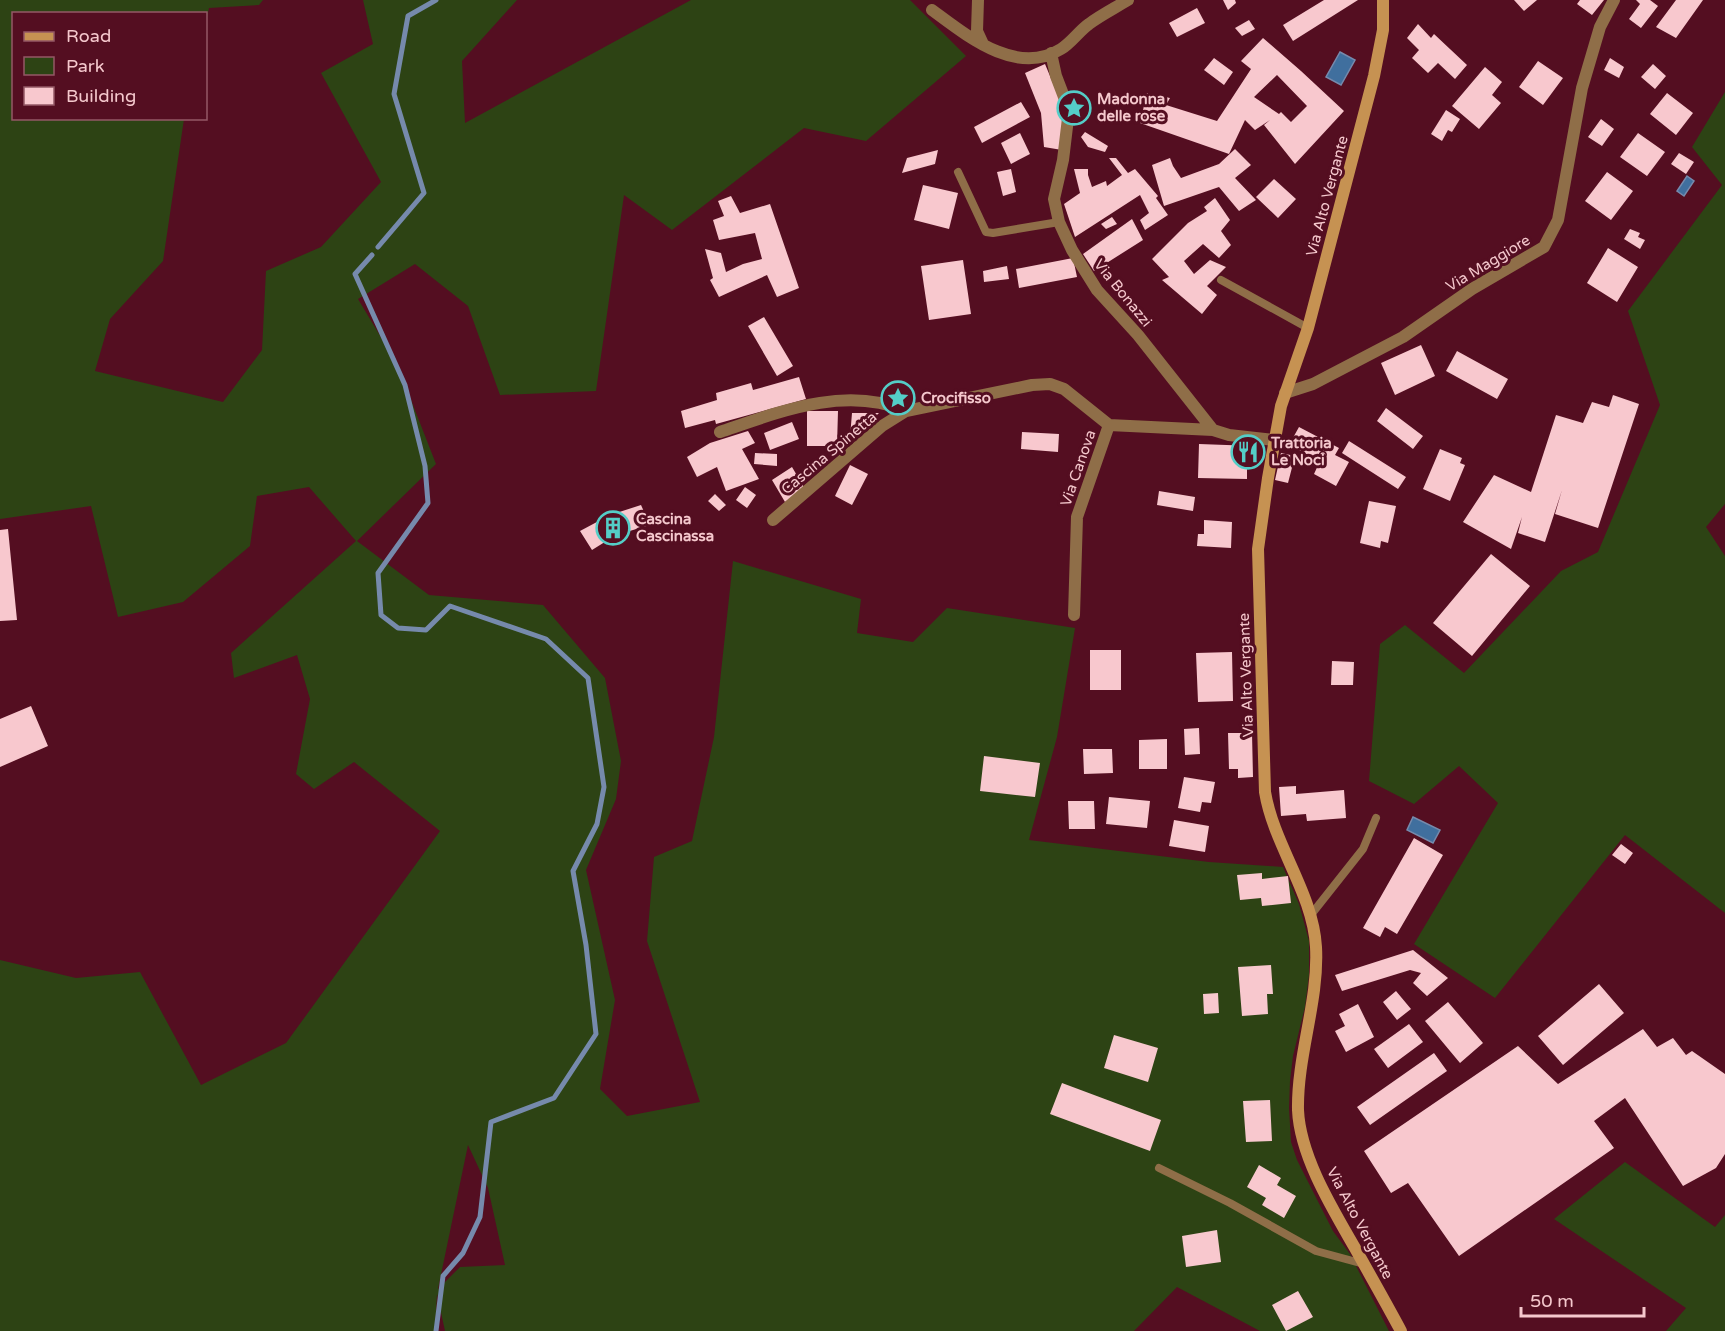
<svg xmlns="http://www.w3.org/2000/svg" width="1725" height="1331" font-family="'Varela Round',sans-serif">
<rect width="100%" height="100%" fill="#540e21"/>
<path fill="#2d4314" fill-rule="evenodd" d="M0,0H263L259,5L209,8L206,22V14H14V118L184,119L163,261L110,319L95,371L223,402L262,350L266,271L321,247L381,182L321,73L373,44L363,0H517L462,61L465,123L691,0H910L966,56L866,141L804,128L672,230L624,195L596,391L500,395L468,306L415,264L358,299L397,364L436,464L357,541L429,595L543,605L605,678L621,761L616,799L586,870L615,1000L600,1089L627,1116L700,1102L647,941L654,857L692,841L714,737L733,561L861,599L857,633L913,642L947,608L1075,628L1057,737L1029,840L1209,862L1283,867L1299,904L1309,941V975L1305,1007L1293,1056L1290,1081L1289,1108L1291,1142L1297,1160L1333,1231L1350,1254L1389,1331H1260L1177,1287L1134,1331H445L437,1294L435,1331H0V960L76,978L140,972L201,1085L286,1043L440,831L354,762L314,789L296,774L310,699L297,655L234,678L231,653L356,541L309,487L257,496L250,546L183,602L118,617L91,506L0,519ZM468,1145L488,1188L505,1265L460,1267L438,1289Z
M1725,92V504L1706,527L1725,556V913L1625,835L1495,998L1414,944L1498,803L1459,766L1414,804L1369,781L1380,644L1405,625L1464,673L1561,571L1598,552L1660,405L1628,311L1722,185L1692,147Z
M1625,1162L1715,1227L1725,1215V1331H1666L1686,1308L1554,1219Z"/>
<path fill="#406f9e" stroke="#768aac" stroke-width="1.5" d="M1340,52L1355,60L1341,85L1326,77Z
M1687,176L1694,181L1684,196L1677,191Z
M1413,817L1440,830L1433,843L1407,830Z"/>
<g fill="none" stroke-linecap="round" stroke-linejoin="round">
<path stroke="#768aac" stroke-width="5" d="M378,247L424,193L394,94L408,16L436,0
M372,255L355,274L405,385L425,466L428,503L378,573L381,615L398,628L426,630L450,606L546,639L588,678L604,787L597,824L573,871L586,945L596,1034L554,1098L491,1122L480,1217L463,1253L443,1276L436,1331"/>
</g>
<path fill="#f8c8ce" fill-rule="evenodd" d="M1223,0H1235L1236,3L1228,10Z
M1324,0H1358L1293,41L1283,25Z
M1514,0H1537L1524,11Z
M1580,0H1604L1592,15L1577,4Z
M1636,0H1650L1658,6L1641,28L1629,19L1640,4Z
M1676,0H1703L1676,38L1656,27Z
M1197,8L1205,23L1177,37L1169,23Z
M1249,20L1255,29L1242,36L1235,28Z
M1418,24L1431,38L1434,34L1467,65L1455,79L1438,63L1428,73L1412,58L1419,50L1407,38Z
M1263,38L1301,71L1344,111L1295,164L1264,125L1270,120L1255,130L1245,120L1229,154L1140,123L1147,93L1170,98L1166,105L1217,121L1251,69L1241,61ZM1277,75L1307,106L1291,122L1281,112L1279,114L1254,97Z
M1214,58L1233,72L1224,85L1204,70Z
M1610,58L1624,67L1619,78L1604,70Z
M1538,61L1563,78L1543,105L1519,87Z
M1045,64L1065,112L1062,150L1044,147L1041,113L1025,73Z
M1653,64L1666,76L1655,89L1641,77Z
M1485,67L1502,82L1492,95L1501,103L1479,129L1452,106Z
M1667,93L1693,113L1676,135L1650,114Z
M1021,102L1030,117L982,143L974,127Z
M1446,110L1460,119L1452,132L1448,130L1442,141L1431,134Z
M1601,119L1614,129L1602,146L1588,137Z
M1085,132L1108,146L1105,152L1088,147L1081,137Z
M1020,133L1030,154L1011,164L1001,143Z
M1638,133L1665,152L1647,176L1620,157Z
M1235,149L1251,165L1235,178L1256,200L1239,211L1219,187L1164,206L1152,165L1170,158L1173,166L1181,178L1219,164Z
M938,150L935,164L902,173L907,158Z
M1679,153L1694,162L1686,174L1671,164Z
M1109,158H1116L1128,173L1135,169L1158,196L1156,198L1168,215L1145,230L1140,220L1149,213L1140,195L1075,237L1064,204L1080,193L1074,169H1088V175L1092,187L1106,181L1107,186L1122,175Z
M1011,169L1016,192L1003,196L997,172Z
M1607,172L1633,191L1611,220L1585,201Z
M1274,179L1296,199L1278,218L1256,197Z
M923,185L958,193L949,229L914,220Z
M731,196L740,213L770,204L799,288L777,297L767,275L719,297L710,280L713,278L705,249L721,253L726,272L743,264L762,259L755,233L719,240L713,220L724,216L718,201Z
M1215,198L1230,220L1221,231L1231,245L1219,258L1203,244L1184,261L1194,274L1210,260L1226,267L1207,286L1217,295L1202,314L1162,280L1169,277L1152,259L1188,223L1207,211L1204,207Z
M1112,217L1117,224L1106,229L1101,224Z
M1132,219L1143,240L1094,271L1083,254Z
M1630,229L1640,233L1638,237L1645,240L1640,249L1624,239Z
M1608,248L1638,267L1617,302L1587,283Z
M1073,258L1077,277L1019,288L1016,269Z
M963,260L971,314L929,320L921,266Z
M1007,266L1009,279L984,282L983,271Z
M764,317L793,366L777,376L748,326Z
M1421,345L1435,376L1395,395L1381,363Z
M1457,351L1508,379L1497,399L1446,371Z
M799,377L806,399L716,424L715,420L685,428L681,411L717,400L716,393L751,383L753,390Z
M1613,395L1639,404L1598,528L1555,514L1562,490L1545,542L1518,533L1522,517L1511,549L1463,522L1494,475L1531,492L1556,415L1583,423L1592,402L1609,407Z
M1386,408L1423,436L1413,449L1377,421Z
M807,411H838L837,446H807Z
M852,413H879L853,437H850Z
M792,422L799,439L770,450L764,433Z
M1299,427L1339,448L1335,455L1349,462L1336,486L1314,474L1320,461L1289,445Z
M748,431L755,443L742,449L759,479L726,491L717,467L697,477L687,457L710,443Z
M1022,432L1059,434L1058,452L1021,449Z
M1349,441L1406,477L1398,489L1342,453Z
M1199,444L1254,446L1253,467H1247V479L1198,478Z
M1440,449L1462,458L1460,463L1465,465L1450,501L1423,489Z
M755,453L777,454V466L754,464Z
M1281,453L1295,456L1288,483L1275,480Z
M850,465L868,474L852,505L835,496Z
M792,467L805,489L785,502L772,480Z
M745,487L756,495L747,508L736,500Z
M1159,491L1195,497L1193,511L1157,505Z
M715,494L726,505L719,511L708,501Z
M1369,501L1396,506L1388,543L1381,541L1380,548L1360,543Z
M641,505L650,525L616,535L592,550L580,531L610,515Z
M1204,520L1232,522L1231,548L1197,546L1198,534H1204Z
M8,529L17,620L0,621V530Z
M1491,554L1530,586L1472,656L1433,623Z
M1090,650H1121V690H1090Z
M1232,652L1233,701L1198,702L1196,653Z
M1332,661L1354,662L1353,685H1331Z
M31,706L48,746L0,767V719Z
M1199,728L1200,754L1185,755L1184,729Z
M1228,733H1252L1253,777L1238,778V769H1229Z
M1167,739V769H1139V740Z
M1083,749H1112L1113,773L1084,774Z
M984,756L1040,763L1035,797L980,791Z
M1184,777L1215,782L1211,803L1202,802L1200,812L1178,808Z
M1296,786V794L1344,790L1346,818L1307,821L1306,814L1281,816L1279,787Z
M1109,797L1150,801L1147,828L1106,824Z
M1068,801H1094L1095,829H1069Z
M1174,820L1209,826L1205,852L1169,846Z
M1414,838L1443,855L1397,934L1385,927L1380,937L1363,928Z
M1621,844L1633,853L1625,864L1612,855Z
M1262,873V879L1288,876L1291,903L1262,906L1261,898L1240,900L1237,875Z
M1413,950L1448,978L1427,996L1413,983L1421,973L1410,970L1342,991L1335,975Z
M1271,965L1273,994H1267L1268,1014L1242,1016L1238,967Z
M1599,984L1624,1013L1563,1065L1538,1036Z
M1396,991L1411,1009L1397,1020L1383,1002Z
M1218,993L1219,1013L1204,1014L1203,994Z
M1448,1002L1483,1043L1460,1063L1425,1021Z
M1358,1004L1374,1037L1346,1052L1335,1031L1345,1026L1339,1014Z
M1409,1024L1423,1042L1388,1068L1374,1049Z
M1643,1029L1657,1047L1673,1038L1686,1055L1692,1051L1725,1074V1154L1716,1168L1683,1186L1625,1098L1594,1121L1614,1148L1459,1256L1408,1183L1391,1193L1364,1151L1518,1046L1558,1084Z
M1114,1035L1158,1048L1148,1082L1104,1068Z
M1434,1053L1447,1071L1370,1125L1357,1107Z
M1062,1083L1161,1120L1150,1151L1050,1114Z
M1270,1100L1272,1141L1246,1142L1243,1101Z
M1259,1165L1281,1178L1277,1185L1296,1196L1284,1218L1262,1205L1266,1198L1247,1187Z
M1217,1230L1221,1262L1186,1267L1182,1236Z
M1298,1291L1313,1317L1286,1331L1272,1305Z"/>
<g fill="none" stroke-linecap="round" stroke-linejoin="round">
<path stroke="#8f6e48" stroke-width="8" d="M958,172L986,232L993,233L1059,222
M1221,280L1308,328
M1310,916L1363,849L1376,818
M1159,1168L1230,1203L1316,1251L1364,1264"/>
<path stroke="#8f6e48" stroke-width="12" d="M978,0L977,31L983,44
M932,10C966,35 1016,77 1061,49C1071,43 1079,31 1089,24C1101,15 1115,8 1128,0
M1051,53L1056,76L1069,110L1063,160L1054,199L1059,222L1072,250L1097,290L1138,335L1213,430
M1285,393L1313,384L1403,337L1472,289L1544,247L1558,220L1582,88L1600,27L1614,0
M720,432C779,412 845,385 906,411
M773,520L882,426L906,411L1032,385L1050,384L1064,389L1109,425
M1074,615L1077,517L1109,425L1213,430L1229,435L1275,440"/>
<path stroke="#c69252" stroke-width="12" d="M1383,0V30L1374,76L1308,328L1281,406L1268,478L1258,549L1265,792C1274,846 1313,893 1316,947C1319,1001 1297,1055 1298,1110C1300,1156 1332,1208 1355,1248C1370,1275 1386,1303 1401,1331"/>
</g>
<defs>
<g id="sight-ring" transform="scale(1.725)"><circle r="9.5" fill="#540e21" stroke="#54cdc7" stroke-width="1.5"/><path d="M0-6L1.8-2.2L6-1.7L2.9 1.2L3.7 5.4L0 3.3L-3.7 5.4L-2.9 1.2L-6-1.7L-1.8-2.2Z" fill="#54cdc7"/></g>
<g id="restaurant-ring" transform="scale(1.725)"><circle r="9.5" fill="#540e21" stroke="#54cdc7" stroke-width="1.5"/><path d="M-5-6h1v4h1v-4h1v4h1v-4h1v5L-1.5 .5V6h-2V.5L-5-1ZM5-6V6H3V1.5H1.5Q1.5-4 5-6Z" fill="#54cdc7"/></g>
<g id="building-ring" transform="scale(1.725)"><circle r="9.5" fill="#540e21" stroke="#54cdc7" stroke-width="1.5"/><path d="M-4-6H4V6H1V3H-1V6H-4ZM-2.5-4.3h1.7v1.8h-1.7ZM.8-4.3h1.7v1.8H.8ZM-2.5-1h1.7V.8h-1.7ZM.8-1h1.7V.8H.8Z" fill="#54cdc7"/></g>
</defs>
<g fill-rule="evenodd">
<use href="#sight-ring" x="1074" y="108"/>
<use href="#sight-ring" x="898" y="398"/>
<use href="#restaurant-ring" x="1248" y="452"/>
<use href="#building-ring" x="613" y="528"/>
</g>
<g text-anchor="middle" stroke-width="6" stroke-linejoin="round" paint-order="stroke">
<g font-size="15" font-weight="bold" fill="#f5c8cd" stroke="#540e21" text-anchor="start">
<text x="1097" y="104">Madonna<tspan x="1097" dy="17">delle rose</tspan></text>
<text x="921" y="403">Crocifisso</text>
<text x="1271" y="448">Trattoria<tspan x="1271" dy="17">Le Noci</tspan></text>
<text x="636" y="524">Cascina<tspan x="636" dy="17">Cascinassa</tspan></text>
</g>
<g font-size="15" fill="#f5c8cd" stroke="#540e21">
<text transform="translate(1327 196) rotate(-75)" y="5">Via Alto Vergante</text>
<text transform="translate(1488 263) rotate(-31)" y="5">Via Maggiore</text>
<text transform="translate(1123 293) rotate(51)" y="5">Via Bonazzi</text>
<text transform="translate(829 453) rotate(-40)" y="5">Cascina Spinetta</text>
<text transform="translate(1078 468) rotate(-71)" y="5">Via Canova</text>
<text transform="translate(1246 675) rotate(-92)" y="5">Via Alto Vergante</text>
<text transform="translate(1360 1223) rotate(62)" y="5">Via Alto Vergante</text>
</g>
</g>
<rect x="12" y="12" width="195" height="108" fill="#540e21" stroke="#945866" stroke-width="1.5"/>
<rect x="24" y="32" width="30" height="9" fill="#c69252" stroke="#945866" stroke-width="1.5"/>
<text x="66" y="42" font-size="18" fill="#f5c8cd">Road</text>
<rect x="24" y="57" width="30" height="18" fill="#2d4314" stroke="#945866" stroke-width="1.5"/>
<text x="66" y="72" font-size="18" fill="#f5c8cd">Park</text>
<rect x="24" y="87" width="30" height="18" fill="#f8c8ce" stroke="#945866" stroke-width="1.5"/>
<text x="66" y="102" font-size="18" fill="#f5c8cd">Building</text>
<path d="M1521 1307v9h123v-9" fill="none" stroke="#f5c8cd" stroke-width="3"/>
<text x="1530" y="1307" font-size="18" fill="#f5c8cd" stroke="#540e21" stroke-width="4.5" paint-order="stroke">50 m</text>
</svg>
